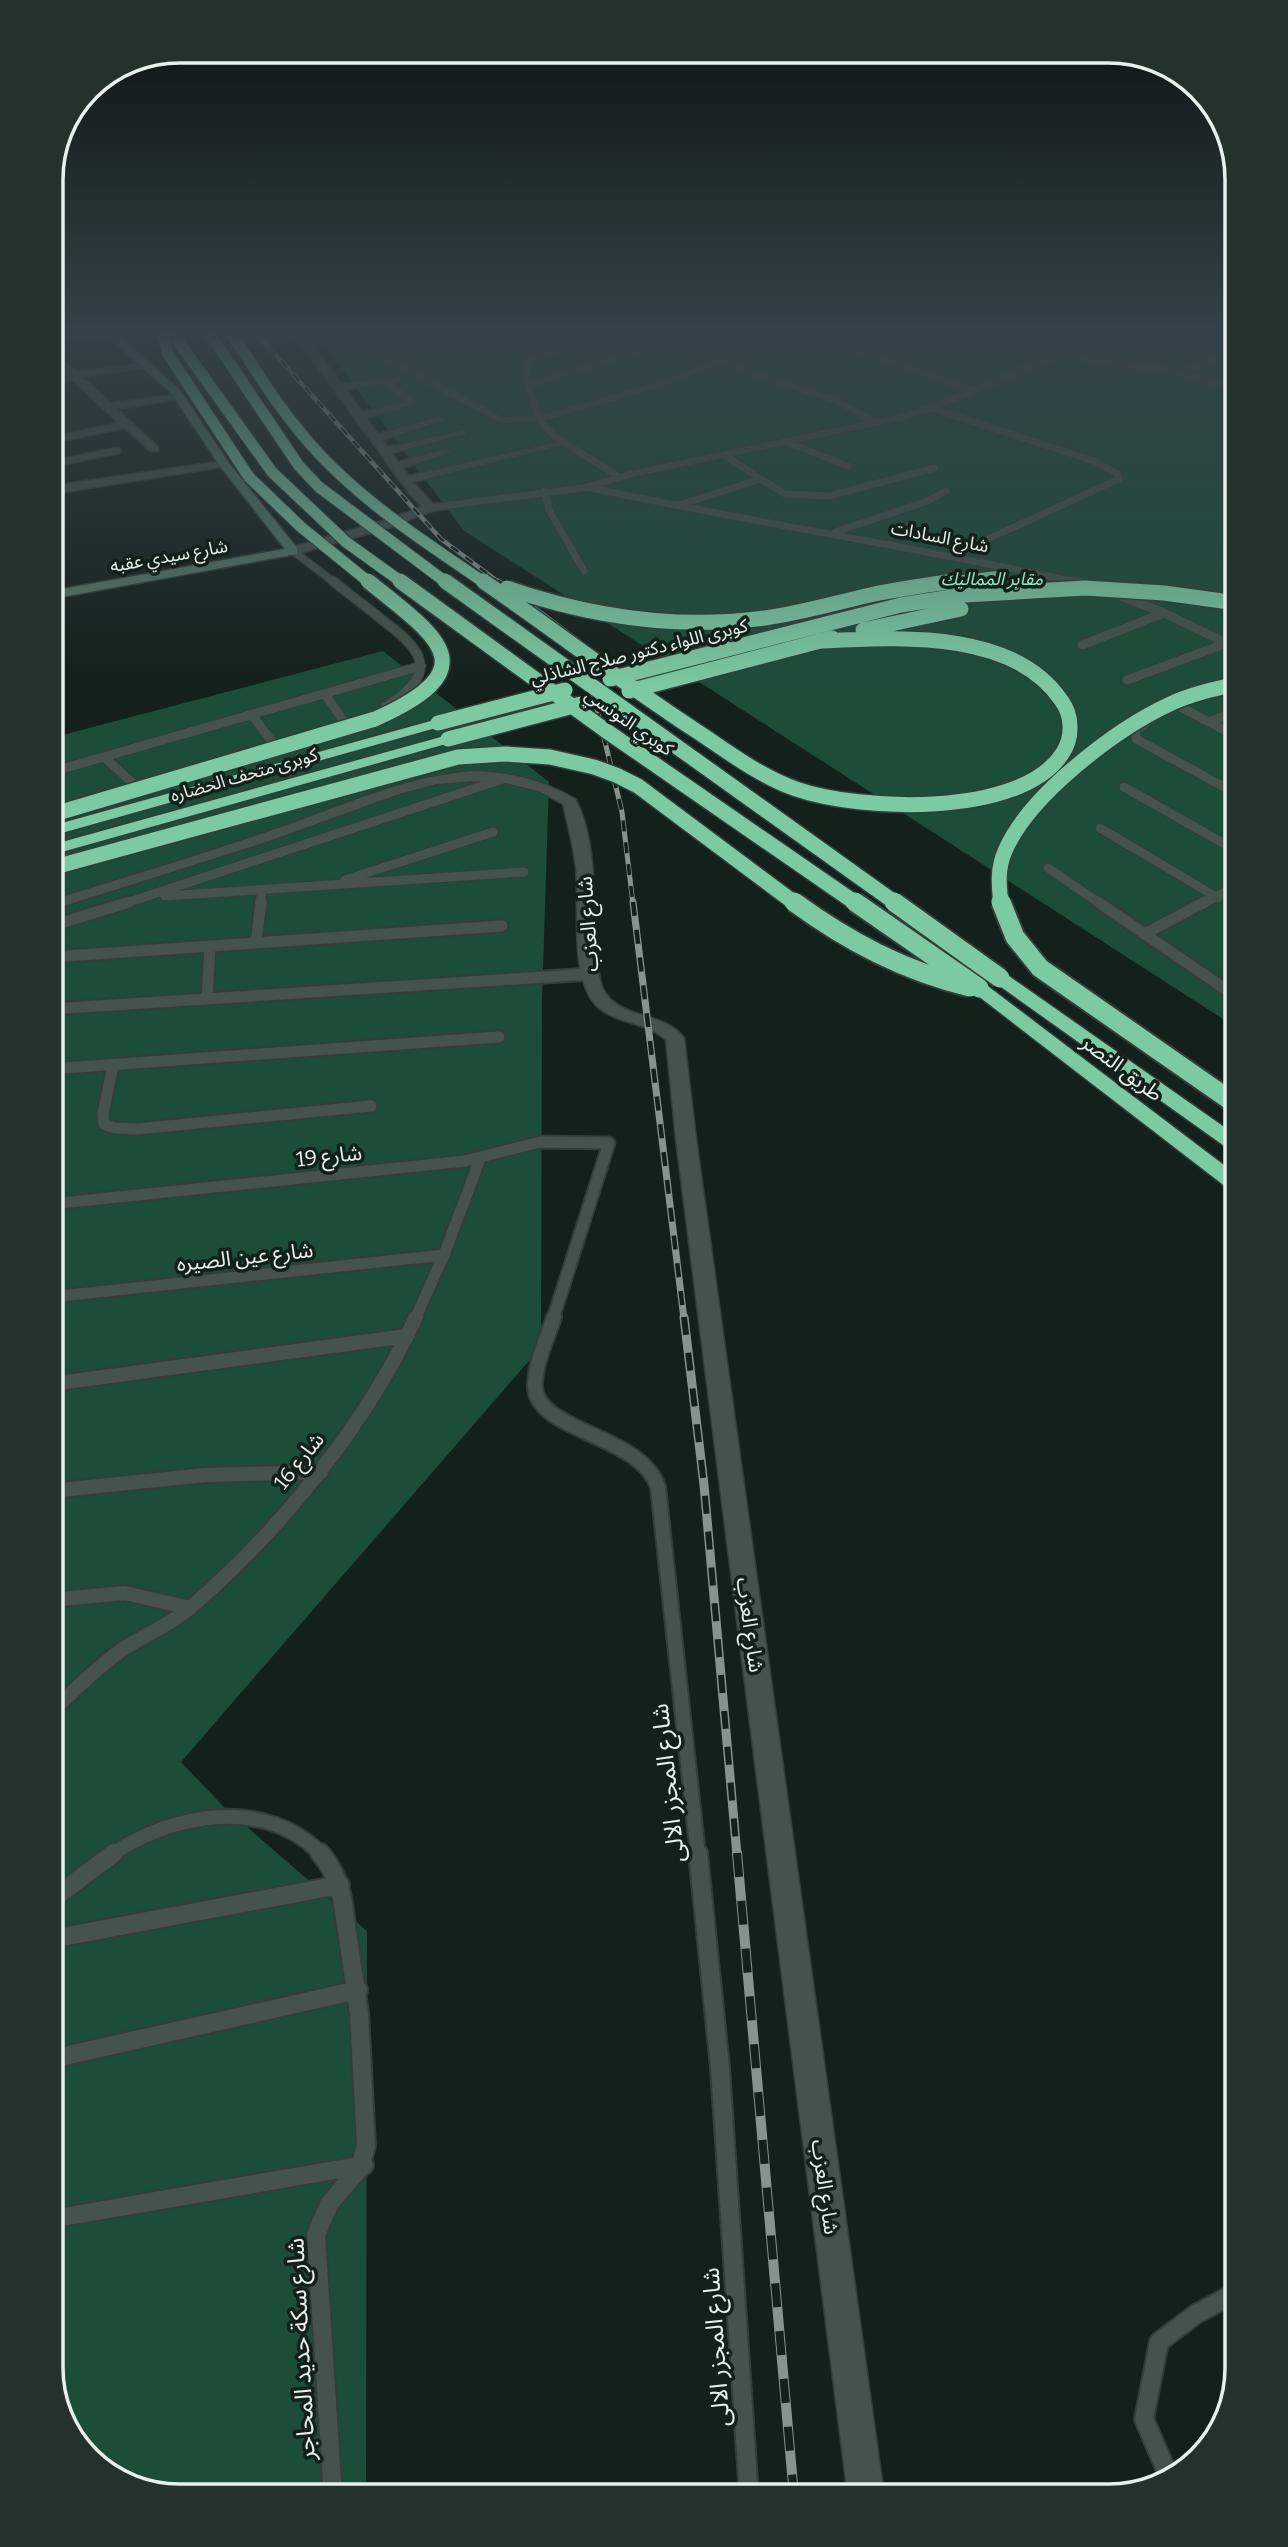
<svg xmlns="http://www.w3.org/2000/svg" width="1288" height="2547" font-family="Bitter,'Noto Sans Arabic',serif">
<rect width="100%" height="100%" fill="#14201a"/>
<path fill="#1c4d37" d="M316,334H1237V1028L463,530Z
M383,651L549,782L542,1000L541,1347L181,1762L223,1806L367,1931L366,2496H171L101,2470L60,2417L51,2368V738Z"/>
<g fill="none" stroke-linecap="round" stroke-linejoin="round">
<g stroke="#353d38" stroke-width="9">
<path id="lane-far4" d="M562,334L580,343
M809,334L973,390
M1050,334L1091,343
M674,339L747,371L838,401L876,423
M593,340L626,354
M1056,355L1165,370L1224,385L1237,384
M1181,374L1237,347
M528,385L526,360L614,334
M931,408L1094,461L1118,474L1119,479L953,555
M786,442L848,466
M619,477L554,436L539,419L528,385L695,334
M761,479L785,494L829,496L935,468
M586,487C750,522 916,547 1080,583
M545,491L549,510L584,571
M679,505L761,479L724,455
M835,532L925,502L946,491
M293,551L335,583"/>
</g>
<g stroke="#353d38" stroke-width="11">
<path id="lane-far3" d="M333,581C350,595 368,608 385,622C428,654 436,675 385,707
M1072,581L1089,585
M1113,593L1164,613L1237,648
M1082,645L1164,613
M1127,680L1227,643
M325,694L345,723
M1179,706L1237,737
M252,715L274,744
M1209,722L1237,711
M1145,724L1135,731L1136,739L1237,794
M104,757L136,786
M51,772L421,666
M1124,787L1237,851
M51,801L59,808
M1100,828L1218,898
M1048,868L1101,904
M345,880L493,832
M165,896L524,872
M123,904L506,778
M260,904L262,890
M1202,904L1237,886"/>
</g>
<g stroke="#353d38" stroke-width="15">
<path id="lane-far2" d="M1098,902L1237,997
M51,926L129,902
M1144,934L1205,902
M256,943L261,902
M51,957L502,926
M207,999L210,946
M51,1009L591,974
M113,1065L103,1114L104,1124L115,1128L137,1129L371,1106
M51,1069L499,1037
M51,1204L465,1161L540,1142L609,1143L553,1319
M51,1297L444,1255
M415,1319L444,1255L480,1159"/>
</g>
<g stroke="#353d38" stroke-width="18">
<path id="lane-far1" d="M554,1317C547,1339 535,1363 535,1385C534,1432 641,1434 658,1487L698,1855
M51,1384L407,1336
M51,1491L205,1475L321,1472
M51,1600L125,1593L190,1608
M51,1712C73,1692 95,1669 119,1652C142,1636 170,1625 191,1607C280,1531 367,1423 416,1317
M111,1855C172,1813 266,1796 322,1855"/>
</g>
<g stroke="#353d38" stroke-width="22">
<path id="lane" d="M320,1853C333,1868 340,1884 343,1904L359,2013L366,2145L360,2168L329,2204L316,2235L333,2496
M698,1853L720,2068L749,2496
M51,1900L114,1853
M51,1939L340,1885
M51,2059L358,1990
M51,2219L364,2165
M1169,2477L1144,2419L1159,2342L1196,2314L1237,2292"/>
</g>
<g stroke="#353d38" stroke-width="3">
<path id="street" d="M116,334L111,337L51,341V335Z
M294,334H304L341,384L400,377V381L393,383L418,403L366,418L378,434L439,417L444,420L382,440L388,447L466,430V434L392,453L398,462L445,449L451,452L403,468L409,476L565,440L571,443L413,482L433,504L585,484L630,471L897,415C956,397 1011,367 1070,347C1087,341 1104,333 1122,334L935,410L903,420L632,477L586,491L432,511L391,527L293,555L287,551L289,548L383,521L422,507L409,493ZM382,384L405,402L362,412L345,389Z
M342,334H353L502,417L538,416L657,382L719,359L728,361L665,386L543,421L500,423L387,363Z
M62,361L77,372L150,362V366L146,367L82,377L111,403L182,394L183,396L178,399L117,409L158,447V451H150L125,428L51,443V437L119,423L72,379L51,382V376L66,373L57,364Z
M116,448L120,449V453L51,467V461Z
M224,461L228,462V466L51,494V486Z
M473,771C510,772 543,780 575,799C596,835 594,901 596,942C597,957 597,975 603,989C618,1020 665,1011 684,1038L696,1139L884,2496H848L676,1139L666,1040C647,1022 618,1024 599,1008C568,981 580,905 576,867C573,846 568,825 563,804L539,791L502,782L473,781L436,784L399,794L266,842L51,910V900C129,876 207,853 284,826C347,804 406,776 473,771Z"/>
</g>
<g stroke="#353d38" stroke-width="3">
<path id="secondary" d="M105,334H116L179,389L228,462L297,548V554L51,599V591L285,549L220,466L171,393Z"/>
</g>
<g stroke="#353d38" stroke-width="3">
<path id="highway" d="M438,719L445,723L443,726L51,836V826Z
M448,735L453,736L455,739L453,742L51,855V845Z
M1000,973L1006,974L1237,1136V1152L1230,1150L994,982L991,978L994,974Z
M979,983L985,984L1237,1175V1192L1230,1190L973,992L970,988Z"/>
</g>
<use href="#lane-far4" stroke="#45534b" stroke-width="7"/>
<use href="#lane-far3" stroke="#45534b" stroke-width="9"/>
<use href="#lane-far2" stroke="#45534b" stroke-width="11"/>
<use href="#lane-far1" stroke="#45534b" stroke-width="14"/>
<use href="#lane" stroke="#45534b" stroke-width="18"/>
<use href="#street" fill="#45534b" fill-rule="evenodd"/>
<use href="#secondary" fill="#567765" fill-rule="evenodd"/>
<use href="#highway" fill="#7ccaa3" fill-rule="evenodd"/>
<g stroke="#89938d" stroke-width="4.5">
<path id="rail-far4" d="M257,334L441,539L500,583"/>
</g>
<g stroke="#89938d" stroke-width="5">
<path id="rail-far3" d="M498,581L581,643L622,812L633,904"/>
</g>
<g stroke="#89938d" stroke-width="7">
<path id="rail-far2" d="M633,902L684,1319"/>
</g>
<g stroke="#89938d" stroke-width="9">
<path id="rail-far1" d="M684,1317L704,1485L737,1855"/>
</g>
<g stroke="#89938d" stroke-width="10">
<path id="rail" d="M737,1853L794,2496"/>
</g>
<use href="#rail-far4" stroke="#14201a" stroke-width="2.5" stroke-dasharray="9" stroke-linecap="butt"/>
<use href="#rail-far3" stroke="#14201a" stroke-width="3.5" stroke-dasharray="11" stroke-linecap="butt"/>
<use href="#rail-far2" stroke="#14201a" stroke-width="4.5" stroke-dasharray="14" stroke-linecap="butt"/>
<use href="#rail-far1" stroke="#14201a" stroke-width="6" stroke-dasharray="18" stroke-linecap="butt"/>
<use href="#rail" stroke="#14201a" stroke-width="8" stroke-dasharray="24" stroke-linecap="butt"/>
<g stroke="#353d38" stroke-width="13" stroke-linecap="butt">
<path id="highway-bridge-far2" d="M163,334L168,354L249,477L301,527L370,583
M173,334L272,472L346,542L403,583
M210,334L299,466L319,487L447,583
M232,334C260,378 288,422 324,459C372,508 429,545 485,583
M941,583L1002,576"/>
</g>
<g stroke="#353d38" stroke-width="18" stroke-linecap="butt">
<path id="highway-bridge-far1" d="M400,581L605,730L857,904
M445,581L897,904
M483,581C554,630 623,683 695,730C727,751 759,776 796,789C859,811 1020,818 1062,754C1073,738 1073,716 1061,700C1012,628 894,638 819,641
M507,588C591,617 676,630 765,618C801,613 835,603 870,595C898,589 926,585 954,581
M863,630L961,609
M610,679L901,605L964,595L1085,588L1164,593L1237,603
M629,691L832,638
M438,723L565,690
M448,739L581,704
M51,815L375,719C490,668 437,637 368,581
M51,868L458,757L505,754L550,757L594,767L616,775L638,786L796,904
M1001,904C999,886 997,869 1005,851C1029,795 1116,729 1170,704C1191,694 1214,689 1237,684"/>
</g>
<g stroke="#353d38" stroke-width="23" stroke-linecap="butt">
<path id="highway-bridge" d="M794,902C849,942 904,971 970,987
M855,902L979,988
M894,902L1000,978
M1001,902L1015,937L1040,968L1237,1105"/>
</g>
<use href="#highway-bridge-far2" stroke="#7ccaa3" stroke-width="11"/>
<use href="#highway-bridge-far1" stroke="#7ccaa3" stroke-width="15"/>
<use href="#highway-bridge" stroke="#7ccaa3" stroke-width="19"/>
</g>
<linearGradient id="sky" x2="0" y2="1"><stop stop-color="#0b120e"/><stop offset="0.48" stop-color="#344249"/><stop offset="1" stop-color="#344249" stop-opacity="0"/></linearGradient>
<rect width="1288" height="690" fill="url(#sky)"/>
<g text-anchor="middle" stroke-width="7" stroke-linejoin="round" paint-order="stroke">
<g font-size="18" fill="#e8f0eb" stroke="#14201a">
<text transform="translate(940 537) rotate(11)" y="6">شارع السادات</text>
<text transform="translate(169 556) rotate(-10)" y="6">شارع سيدي عقبه</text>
<text transform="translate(639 652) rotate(-14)" y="6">كوبرى اللواء دكتور صلاح الشاذلي</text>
<text transform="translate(629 722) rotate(35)" y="6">كوبري التونسي</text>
<text transform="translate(244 775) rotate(-16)" y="6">كوبرى متحف الحضاره</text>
</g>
<g font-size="18" font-style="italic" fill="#8becbb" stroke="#14201a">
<text x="992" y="585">مقابر المماليك</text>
</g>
<g font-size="21" fill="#e8f0eb" stroke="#14201a">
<text transform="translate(588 924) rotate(-94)" y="7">شارع العزب</text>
<text transform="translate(1122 1068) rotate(37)" y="7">طريق النصر</text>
<text transform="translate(329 1156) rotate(-6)" y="7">شارع 19</text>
<text transform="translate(245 1257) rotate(-6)" y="7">شارع عين الصيره</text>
<text transform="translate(299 1461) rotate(-51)" y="7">شارع 16</text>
<text transform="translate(750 1625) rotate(82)" y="7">شارع العزب</text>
<text transform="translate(825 2187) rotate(82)" y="7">شارع العزب</text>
</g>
<g font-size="24" fill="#e8f0eb" stroke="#14201a">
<text transform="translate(668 1783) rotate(-96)" y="8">شارع المجزر الالى</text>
<text transform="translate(716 2347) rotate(-94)" y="8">شارع المجزر الالى</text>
<text transform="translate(301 2349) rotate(-93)" y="8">شارع سكة حديد المحاجر</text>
</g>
</g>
<path d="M0 0H1288V2547H0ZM179 63H1109A116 116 0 0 1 1225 179V2368A116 116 0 0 1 1109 2484H179A116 116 0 0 1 63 2368V179A116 116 0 0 1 179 63Z" fill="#25312b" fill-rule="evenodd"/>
<path fill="none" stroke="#e8f0eb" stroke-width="3.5" d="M179 63H1109A116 116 0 0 1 1225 179V2368A116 116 0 0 1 1109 2484H179A116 116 0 0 1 63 2368V179A116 116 0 0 1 179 63Z"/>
</svg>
